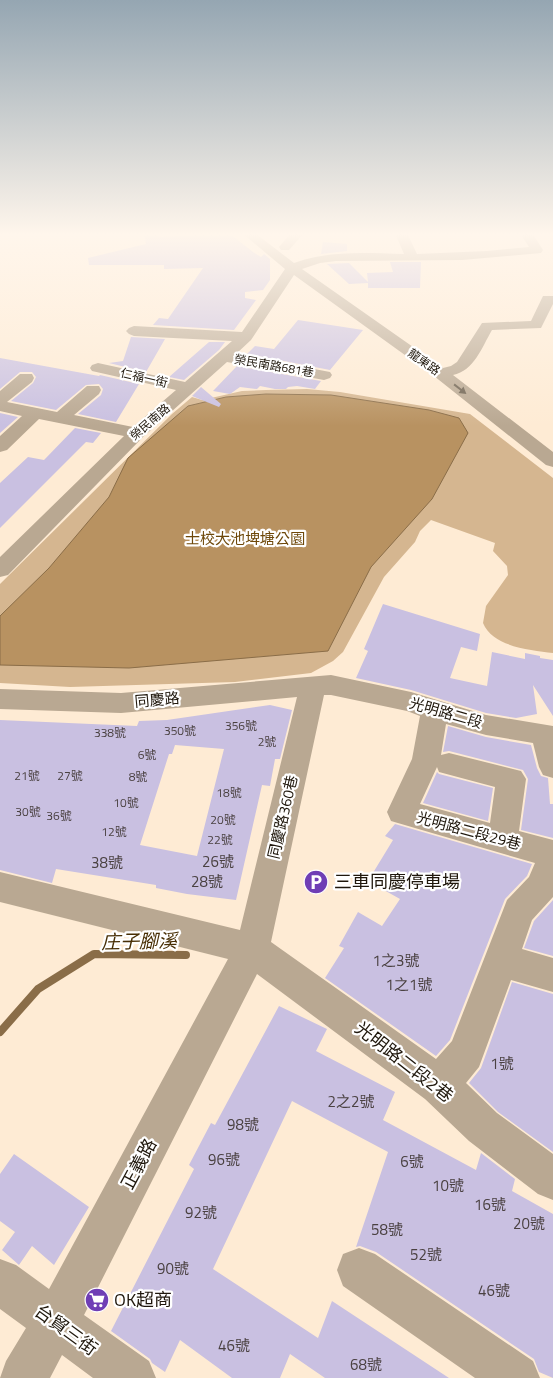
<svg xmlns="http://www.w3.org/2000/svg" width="553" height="1378" font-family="'Titillium Web','Noto Sans TC',sans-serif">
<rect width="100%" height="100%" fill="#feebd4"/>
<path fill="#d5b690" d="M266,390L307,389L340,392L470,414L553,478V653C530,650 493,647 483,623L486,606L508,575L507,566L493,551L495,543L431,520L420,531L415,542L384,577L343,652L333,661L311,673L235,682L70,687L0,683V584L172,414L192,397L202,400L242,391Z"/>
<path fill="#b89261" stroke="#8a6d48" d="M266,394L331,395L429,410L459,418L468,433L432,499L371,567L328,651L129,668L0,665V616L49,568L109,497L128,458L188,406L226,397Z"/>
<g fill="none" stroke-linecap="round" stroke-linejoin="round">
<path stroke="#8a6d48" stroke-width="8" d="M0,1032L38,989L94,954L186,955"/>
</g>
<path fill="#c9c0e1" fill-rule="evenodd" d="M144,233H158L160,237L229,233L253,252L261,257L264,254L270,259V280L263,290L245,292V298L256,300L234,330L153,325L159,318L168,319L203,268L164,269V265H89L88,258L146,244Z
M323,242L347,244V251L321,254Z
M390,262H421L420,288H368V283L349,284L327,264L349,263L368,282L367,273L393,272Z
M298,320L363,330L330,370L247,354L255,346L274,349Z
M131,337L165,339L146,372L109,363L123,361Z
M209,342H225L219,350L184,380L169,377Z
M0,358L99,376L100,375L139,384L116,422L78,414L101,395L103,389L99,384L86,385L56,410L11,401L33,383L36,377L32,372H20L0,389Z
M237,366L321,381L315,389L297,386L288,387L286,389H275L260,386L257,389L240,387L230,394L213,391Z
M201,387L221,404L219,407L192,396Z
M0,413L18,417L0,433Z
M75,428L101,433L93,443L86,442L0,528V483L28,457L44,460Z
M383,604L480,634L477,651L461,647L450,678L487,686L492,652L525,659V653L540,656V658L553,660V716L533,685L537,714L516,718L486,713L411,690L356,678L368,651L364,649Z
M270,705L292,710L280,759H275L270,786L262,785L236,900L187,894L156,888V885L56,869L52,883L0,870V720L137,726L139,721L167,720ZM175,745L224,749L197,856L140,845L169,754H172Z
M448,726L486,737L531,745L537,768L541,776L548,778L550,804H553V838L521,830L528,779L523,770L449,751L443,752Z
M437,772L439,774L493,788L488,821L423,803Z
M395,824L532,864L527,876L505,899L450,1040L436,1056L325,978L344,948L339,946L358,912L382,926L400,899L368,881L393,840L385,836Z
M553,900V956L524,948L534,921Z
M512,982L553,994V1152L498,1112L469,1083L481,1068Z
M279,1006L327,1029L316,1051L395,1092L383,1120L476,1170L481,1153L515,1179L512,1191L553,1214V1378L539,1372L534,1359L376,1252L360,1246L356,1247L388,1152L292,1101L213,1269L318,1338L332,1301L449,1378H325L290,1354L280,1378H232L180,1340L165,1372L152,1363L150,1359L111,1331L194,1169L189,1165L211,1123L215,1125Z
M14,1154L89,1207L54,1265L32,1246L19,1265L2,1250L15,1232L0,1221V1174Z"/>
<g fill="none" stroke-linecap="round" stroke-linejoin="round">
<path fill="#b9a892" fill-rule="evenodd" d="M242,233H255L294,263C331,250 365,253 404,254L395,233H407L417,254L487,251L529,247L520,233H532L543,250L541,253L462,260L336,261L320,263L302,269L443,368L451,366L457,362L482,323L531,321L543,296H553V304L541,328L492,330C482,347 474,371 453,375L553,452V467L546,465L434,376L294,275L251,340L236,354L330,372L332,375L330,378L324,380L227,362L143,437L8,575L0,577V557L124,436L39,419L7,450L0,452V436L22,416L0,411V391L20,374H32L34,378L32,382L7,402L57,412L87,386H99L101,390L99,394L74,415L133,427L176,390L92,371L90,368L92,365L98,363L185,382L232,341L134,336L129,334L126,331L129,328L134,326L242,332L285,269Z
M291,233H304L289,250H281L279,247Z
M331,675L411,692L486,715L553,726V778L543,775L539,767L533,743L486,735L446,724L441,755L449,753L521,771L526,779L519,831L553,840V897L532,920L522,949L553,958V992L511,980L479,1067L466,1083L497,1113L553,1154V1200L538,1194L469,1141L425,1099L257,974L84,1315L149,1361L156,1378H93L62,1355L50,1378H0L6,1361L26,1328L0,1309V1259L16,1265L49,1289L228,959L0,902V872L240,930L297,697L121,713L0,709V689L121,693ZM324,695H331L407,711L420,716L412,759L387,812L391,821L535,863L529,877L507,900L452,1041L436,1059L271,942ZM437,767L439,772L495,787L490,823L420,804Z
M359,1248L375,1254L533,1361L540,1378H475L343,1286L337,1270L343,1254Z"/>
</g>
<defs><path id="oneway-solid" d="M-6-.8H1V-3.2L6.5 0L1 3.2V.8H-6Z" transform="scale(1.25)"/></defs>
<use fill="#6c604f" href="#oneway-solid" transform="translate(460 389) rotate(38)"/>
<linearGradient id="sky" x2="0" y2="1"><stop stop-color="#95a6b2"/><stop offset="0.55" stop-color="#fff6ec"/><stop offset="1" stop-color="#fff6ec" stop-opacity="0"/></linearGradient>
<rect width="553" height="426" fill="url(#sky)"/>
<defs>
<g id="parking-disc" transform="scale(1.25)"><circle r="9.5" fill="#6f3eb5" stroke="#fff"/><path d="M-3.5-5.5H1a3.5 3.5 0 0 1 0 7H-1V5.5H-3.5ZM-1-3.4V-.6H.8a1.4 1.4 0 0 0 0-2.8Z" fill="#fff"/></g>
<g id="supermarket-disc" transform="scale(1.25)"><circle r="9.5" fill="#6f3eb5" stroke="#fff"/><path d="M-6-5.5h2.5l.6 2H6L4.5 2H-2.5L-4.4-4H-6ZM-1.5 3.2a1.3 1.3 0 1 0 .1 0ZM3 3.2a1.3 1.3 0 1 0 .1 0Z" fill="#fff"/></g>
</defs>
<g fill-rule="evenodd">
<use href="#parking-disc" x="316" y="882"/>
<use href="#supermarket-disc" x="97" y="1300"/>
</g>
<g text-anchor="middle" stroke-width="4.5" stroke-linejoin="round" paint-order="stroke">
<g font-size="12" fill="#1f170c" stroke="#fff">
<text transform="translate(424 362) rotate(35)" y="4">龍東路</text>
<text transform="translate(274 366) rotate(10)" y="4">榮民南路681巷</text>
<text transform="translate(144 378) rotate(13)" y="4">仁福一街</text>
<text transform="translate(150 422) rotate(-41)" y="4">榮民南路</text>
</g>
<g font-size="12" fill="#4a4141">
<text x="241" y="730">356號</text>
<text x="180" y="735">350號</text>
<text x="110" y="737">338號</text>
<text x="267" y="746">2號</text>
<text x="147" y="759">6號</text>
<text x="27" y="780">21號</text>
<text x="70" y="780">27號</text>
<text x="138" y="781">8號</text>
<text x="229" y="797">18號</text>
<text x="126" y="807">10號</text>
<text x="28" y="816">30號</text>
<text x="59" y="820">36號</text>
<text x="223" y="824">20號</text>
<text x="114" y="836">12號</text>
<text x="220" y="844">22號</text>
</g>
<g font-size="15" fill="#6e480a" stroke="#fff">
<text x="245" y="544">士校大池埤塘公園</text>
</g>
<g font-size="15" fill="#1f170c" stroke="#fff">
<text transform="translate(157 700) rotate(-5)" y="5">同慶路</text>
<text transform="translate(446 713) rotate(16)" y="5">光明路二段</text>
<text transform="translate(283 817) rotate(-77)" y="5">同慶路360巷</text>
<text transform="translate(469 831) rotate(15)" y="5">光明路二段29巷</text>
</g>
<g font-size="15" fill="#4a4141">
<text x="218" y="867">26號</text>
<text x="107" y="868">38號</text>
<text x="207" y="887">28號</text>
<text x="396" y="966">1之3號</text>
<text x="409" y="990">1之1號</text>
<text x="502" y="1069">1號</text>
<text x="351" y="1107">2之2號</text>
<text x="243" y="1130">98號</text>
<text x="224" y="1165">96號</text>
<text x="412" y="1167">6號</text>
<text x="448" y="1191">10號</text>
<text x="490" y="1210">16號</text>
<text x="201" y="1218">92號</text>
<text x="529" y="1229">20號</text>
<text x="387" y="1235">58號</text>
<text x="426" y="1260">52號</text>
<text x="173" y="1274">90號</text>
<text x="494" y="1296">46號</text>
<text x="234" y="1351">46號</text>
<text x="366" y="1370">68號</text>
</g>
<g font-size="18" fill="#1f170c" stroke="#fff" text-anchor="start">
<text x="334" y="888">三車同慶停車場</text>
<text x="114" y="1306">OK超商</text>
</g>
<g font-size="18" fill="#1f170c" stroke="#fff">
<text transform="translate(404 1062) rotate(38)" y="6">光明路二段2巷</text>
<text transform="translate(139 1164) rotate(-62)" y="6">正義路</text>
<text transform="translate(66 1330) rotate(36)" y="6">台貿三街</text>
</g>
<g font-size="19" font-style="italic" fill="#482e04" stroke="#fff">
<text transform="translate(139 941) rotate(-1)" y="7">庄子腳溪</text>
</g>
</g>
</svg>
